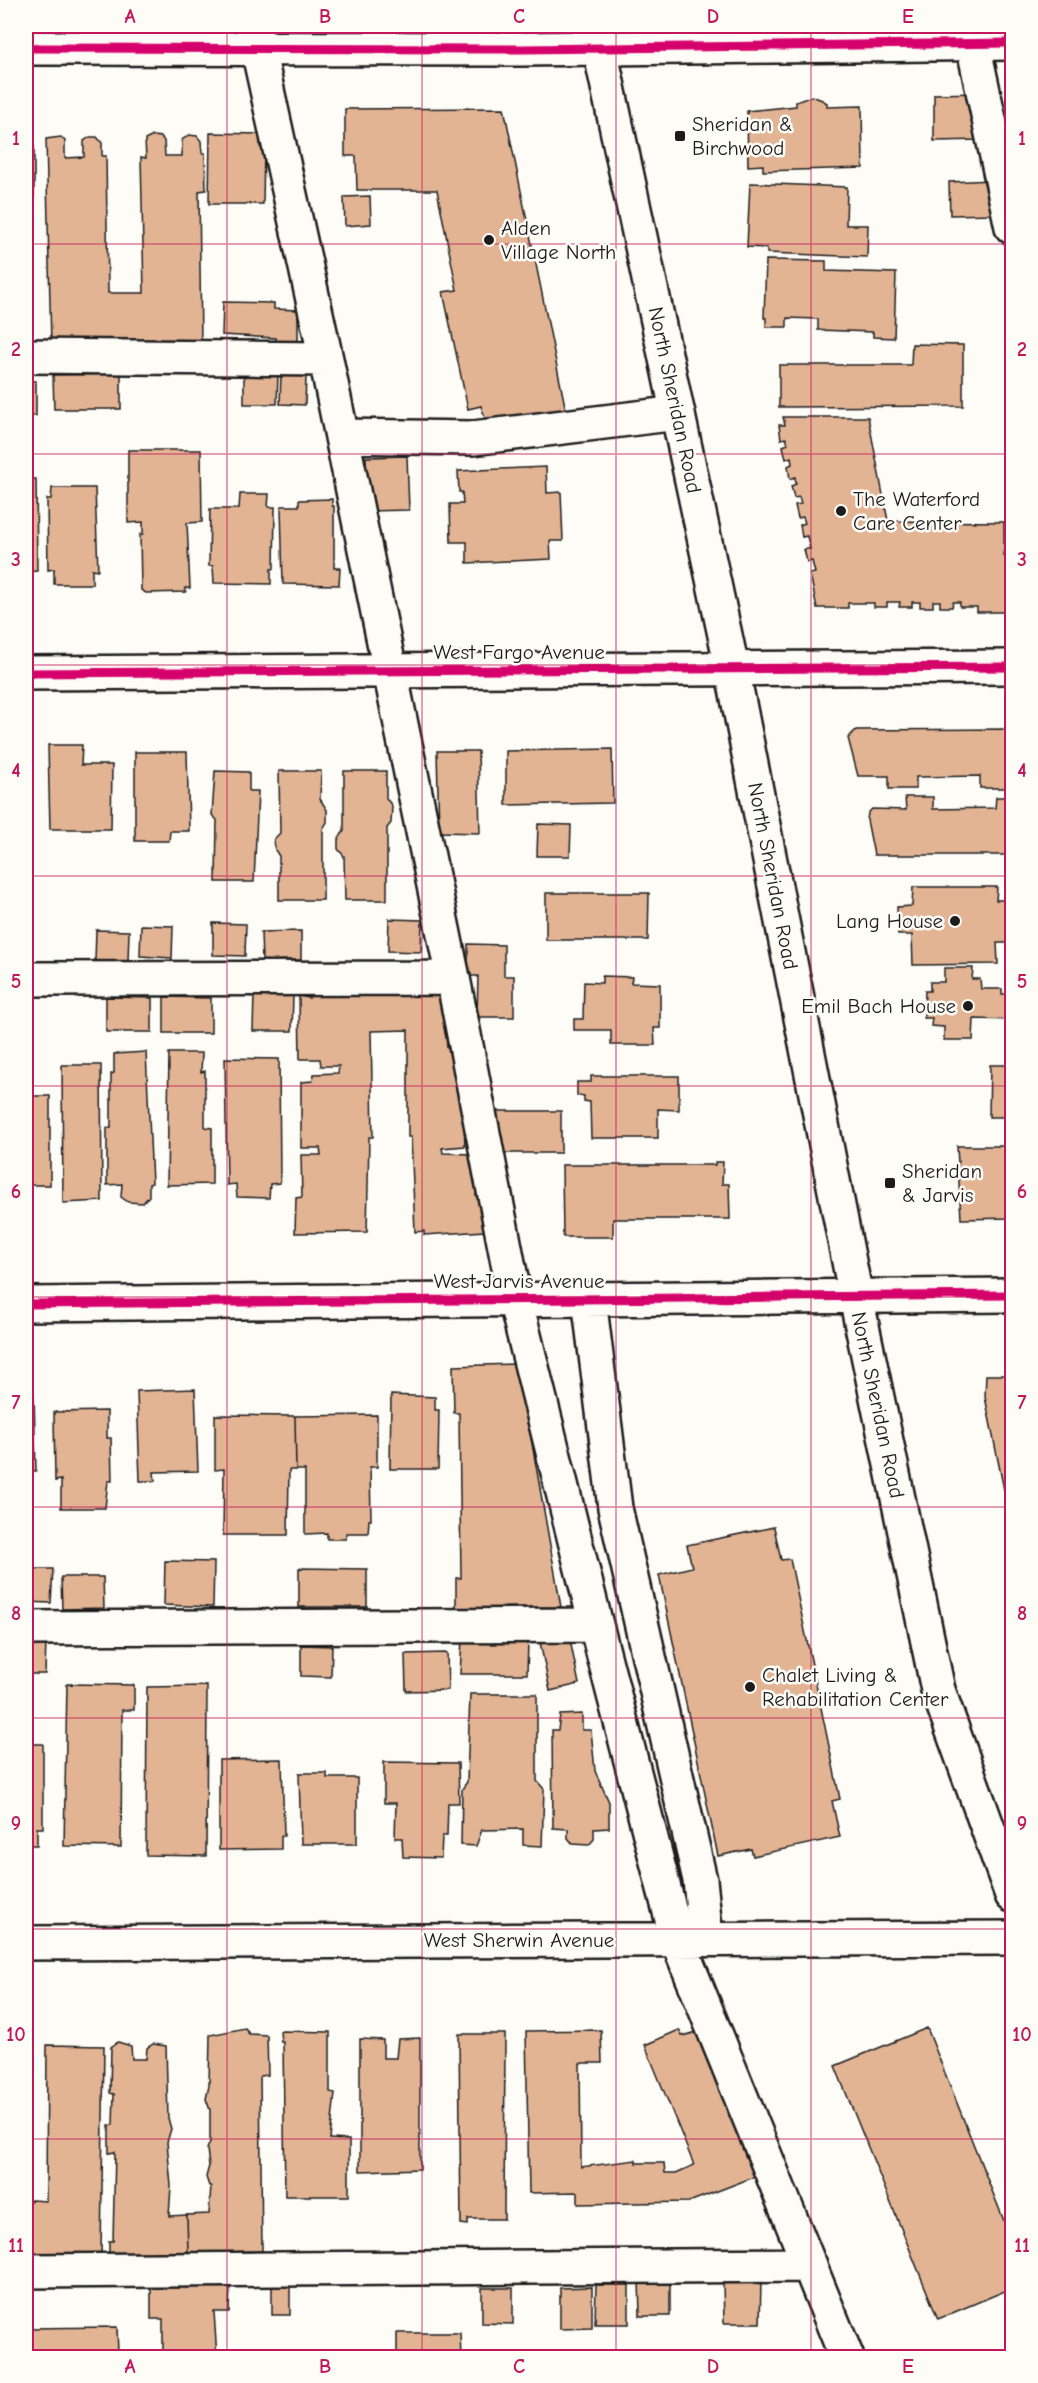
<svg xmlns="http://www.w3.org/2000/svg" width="1038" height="2383" font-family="'Comic Neue',sans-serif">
<rect width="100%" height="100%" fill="#fdfcf7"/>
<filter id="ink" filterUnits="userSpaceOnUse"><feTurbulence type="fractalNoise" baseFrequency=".0167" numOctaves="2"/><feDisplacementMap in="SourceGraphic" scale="12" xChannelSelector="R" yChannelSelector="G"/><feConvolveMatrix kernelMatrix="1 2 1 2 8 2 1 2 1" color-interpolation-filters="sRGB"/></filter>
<g filter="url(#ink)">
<path fill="#e3b494" stroke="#1c1c1c" stroke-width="1.5" d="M982,93V140L934,141V94Z
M812,96L822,100L827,103V107L862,106L863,168L763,171V165L748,166L747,111L796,106V102Z
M504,108L566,411L518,421L515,415L486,421L481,406L468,409L443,292L457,290L437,190H357L356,156H345V109Z
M26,132H28V146H34V255H26Z
M210,133L260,134V147H264L263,204H209Z
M189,135L197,136L201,141L202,153H205L206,190L199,191L201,343L51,345L46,139L61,137L65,141V158L84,157V141L90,137H97L102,143V156H106L108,293H144L141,157L146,158L145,140L153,136L161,137L164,141L165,156H182V140Z
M993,180V214L950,215L949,182Z
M750,183L847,187L846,225H868L867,257L767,253V248L747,247Z
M370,196L371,224L345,226L344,197Z
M766,260L826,261V271L896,273L894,338L873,337V332L818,330V319L787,318V327H766V318H764Z
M223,302L274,303V309L298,310V346L276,345V338L222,335Z
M26,309H28L29,338H26Z
M912,344L963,345V406L779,407V365H911Z
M121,374V409H54L53,375Z
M244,374H278L277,404H244Z
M281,374L306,376L305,405L280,404Z
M26,381H36V416H26Z
M783,417H868L888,521L1004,522V556H1012V612H977V607H960V602H953L952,607H940V601H933V607H920V602H912V607H899L900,602H887V607H874V603H848V608H817L810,574L815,573L812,561L807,562L804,549H810L807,536L802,537L800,525L805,523L803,517L798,518L795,505L801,504L799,497L794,498L791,486L796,484L795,477L790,479L788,466L792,464L791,457L786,459L783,446L788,444L786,438L781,439L779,425H785Z
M128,450H201L202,522L187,523L190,588H185L186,592L146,593L141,590L140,534H143V522L128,523Z
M407,456L409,510L367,511L366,457Z
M546,467L547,493L561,492L563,541H550L551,559L467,563V542H451L450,504H463L462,492H459L458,471Z
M26,479H36L37,571L26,572Z
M52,488H95L98,570L92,569V584H54V569L48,570L47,499H51Z
M240,494H269L268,507H275L274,569H271V584L214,583L213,566H209L210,509H239Z
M332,499V506H334V568H340L339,585L283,584L281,506H299V500Z
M1012,729V775H1006V788H980V776L916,777V789H889V776H858L848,738L856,730Z
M48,745H82L81,765H112L111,829H50Z
M612,749L613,803L506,805V751Z
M437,751H478L480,833L439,832Z
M135,752H187L189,831H170L169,841H135Z
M215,771L249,772V791H258L254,882H216L217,820L212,815Z
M279,771H321L320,799L327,810V822L323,829V900H279V856L275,850L274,839L280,833Z
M344,771H386V798L392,806L391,823L387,828V900H345L344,856L338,849V840L344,831Z
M905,797H933V809L995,808L996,797H1012V855H874L867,820L868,813L872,809L906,810Z
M538,824L571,825L570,856H537Z
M913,887H997L996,900H1012V943H997L998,964L913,965L912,935H898L897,907L912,906Z
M546,893H649L648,940H546Z
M389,919L422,920L421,952L388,951Z
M213,923L246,924L245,956L213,955Z
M141,925L173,926L172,958L140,956Z
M96,930L129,931L128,962L95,961Z
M301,931V960L262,961L261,932Z
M468,944L504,945V976H514V1017H477L478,976H468Z
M944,968H973L972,979H980L981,989H1002V994H1012V1020L974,1019L973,1040H944V1027L931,1026L932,1018H924L925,991H930V982H944Z
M602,976L632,977L631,983L660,984V1028H654L655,1045H611V1030H574V1019H583L584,982L602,983Z
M438,992L440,1001L442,1000V1013H445L447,1048H452L464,1122L465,1146L442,1148L443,1153L471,1154L474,1177H477L476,1196H479L485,1231L424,1235V1231L415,1232L411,1137H408V1030L371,1031L373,1137H369L367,1232L295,1233L296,1198L302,1197L301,1155H321L320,1148H301V1082L313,1081L314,1074L338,1073L339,1066H321L320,1059H300L299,996L309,998V993Z
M254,994H293L292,1031H253Z
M106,997L152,998V1032H106Z
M164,997L211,998V1033H164Z
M146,1052L152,1183L149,1184V1196L143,1203L128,1202L121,1197L122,1184L107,1185V1128H111V1074L114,1073V1054Z
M169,1053H202L201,1072L205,1071V1127L212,1128V1184L167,1185Z
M225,1058L279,1059L280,1183L270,1184L269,1198L237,1197L236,1184L227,1185Z
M62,1065H101L102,1201L63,1203Z
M990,1065H1012V1117H989Z
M591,1076H679V1110L658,1109V1138H591L590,1102L584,1101V1096L577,1095V1082H591Z
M26,1096H50V1185H26Z
M496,1111H561V1153H496Z
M957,1146H1012V1218L961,1219Z
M715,1162H723L722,1184H729L730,1219H613V1237H563L562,1165H715Z
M514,1364L530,1432L561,1607L456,1608V1578H461L459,1413H454L453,1366Z
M986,1375H1012V1529L985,1397Z
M195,1389L198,1471L154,1472L155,1481H140L137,1391Z
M26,1394L34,1397L36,1471L26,1472Z
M391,1395L435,1397V1410H439L438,1469H390Z
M107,1411V1438H111L112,1481H108L105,1508H61V1480L55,1481L54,1412Z
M215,1415L295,1416L296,1470H289L288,1535H223L224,1469L215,1470Z
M377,1415V1467H370L371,1520H369L368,1533H346V1539H327V1533L305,1534V1470H296L295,1416Z
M774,1527L781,1560L790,1559L840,1799L832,1801L840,1837L753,1856L751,1849L718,1856L659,1575L692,1567L687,1545Z
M165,1561L214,1562L213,1607L164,1605Z
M299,1568L367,1569V1607H299Z
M26,1569H53L51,1603L26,1602Z
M61,1577H103L104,1608L62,1609Z
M569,1635L579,1684L550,1691L540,1642Z
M26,1639H46L45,1674H26Z
M462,1639L528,1641L527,1674H460Z
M301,1645L332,1646L331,1677L301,1676Z
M447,1653L448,1690L406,1691L405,1654Z
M67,1684L134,1685V1710H122L121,1847L64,1846Z
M207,1686L206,1856L146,1855L147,1687Z
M470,1694H537V1781L544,1789L542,1846L523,1845V1829L482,1830L476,1846L461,1845L462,1789L467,1782Z
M582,1714V1730H591L595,1771L609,1802V1828L594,1829V1839L589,1845L573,1844L568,1838V1829L553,1828L552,1730H558L560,1715Z
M26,1744H43V1828H37V1845H26Z
M282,1759L284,1836H281V1849L219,1850V1760Z
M384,1762L458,1763L459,1803H448L447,1836H442L441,1858L403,1857L402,1838H395L396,1803H384Z
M299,1773H327V1778H357V1844H301Z
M245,2028L249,2034L267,2035L268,2075L260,2076L262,2251L188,2253L187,2215L209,2214L211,2186H209L206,2177L209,2166L207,2149L210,2142V2110L206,2099L209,2086L210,2035Z
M927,2028L1012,2241V2288L938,2319L835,2066Z
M601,2030L602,2063H580L581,2167L636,2160V2163H664L665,2173H676L694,2165L645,2045L679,2030L682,2036L701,2031L759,2175L689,2202L578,2204V2192L529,2193L526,2031Z
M280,2031L330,2032V2092L335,2093L330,2139L349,2140V2196H285L283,2042H281Z
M459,2034H505L504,2219H468V2225L461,2224Z
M420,2038V2169L360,2171V2039L383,2040V2058H396L398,2039Z
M118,2042L131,2046L132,2059H146L147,2048L153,2044L166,2046L168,2118L171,2129L167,2142L171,2186L169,2216L187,2215L188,2253L109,2254V2241H113L115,2152L109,2153V2126L113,2125L114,2094L110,2093L111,2047Z
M47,2045L104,2046L101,2254H26V2205L31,2200L46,2201Z
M639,2278H670V2316H640Z
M761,2281L760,2323H724L723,2282Z
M272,2282H290V2315H272Z
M151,2284H230L229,2312H214L217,2358H163V2319H151Z
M596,2285H629V2324H595Z
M592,2287V2328L560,2329V2288Z
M482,2288H513V2324L482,2323Z
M117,2327L118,2353H138V2358H26V2328Z
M397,2333H460L461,2358H397Z
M1012,2354V2358L860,2356Z"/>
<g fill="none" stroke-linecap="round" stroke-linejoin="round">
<g stroke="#1c1c1c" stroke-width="38">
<path id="minor" d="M253,26L326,359L453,978L515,1299L596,1625L677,1939L847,2358
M973,44L1012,227
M26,48L522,49L1012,43
M26,356L326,359
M342,436L473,438L678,413
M26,673L1012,667
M26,979L453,978
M589,1299L615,1508L700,1880L706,1939
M26,1304L1012,1295
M26,1628L596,1625
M26,1943L1012,1938
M26,2271L810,2265"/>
</g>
<g stroke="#1c1c1c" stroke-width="38">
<path id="major" d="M595,26L732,668L856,1297L938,1690L1012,1895"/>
</g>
<use href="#minor" stroke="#fdfcf7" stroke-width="33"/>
<use href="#major" stroke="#fdfcf7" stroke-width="33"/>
<g stroke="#fdfcf7" stroke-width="13">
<path id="cycleway" d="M26,48L522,49L1012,43
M26,673L1012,667
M26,1304L1012,1295"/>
</g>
<use href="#cycleway" stroke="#d6006c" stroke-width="9"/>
</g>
</g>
<path fill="none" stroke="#c2185b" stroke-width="1.5" stroke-opacity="0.55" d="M227,26V2358M422,26V2358M616,26V2358M811,26V2358M26,244H1012M26,454H1012M26,665H1012M26,876H1012M26,1086H1012M26,1297H1012M26,1507H1012M26,1718H1012M26,1929H1012M26,2139H1012"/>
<g fill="#1c1c1c" stroke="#fdfcf7" stroke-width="2">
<rect x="674" y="130" width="12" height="12" rx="3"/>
<circle cx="489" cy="240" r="6"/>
<circle cx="841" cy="511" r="6"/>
<circle cx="955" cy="921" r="6"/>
<circle cx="968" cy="1006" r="6"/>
<rect x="884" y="1177" width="12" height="12" rx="3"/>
<circle cx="750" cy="1687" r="6"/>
</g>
<g text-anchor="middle" stroke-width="5" stroke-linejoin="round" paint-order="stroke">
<g font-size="21" fill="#1c1c1c" stroke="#fdfcf7" text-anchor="start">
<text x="692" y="131">Sheridan &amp;<tspan x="692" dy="24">Birchwood</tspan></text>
<text x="501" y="235">Alden<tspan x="501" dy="24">Village North</tspan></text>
<text x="853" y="506">The Waterford<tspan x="853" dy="24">Care Center</tspan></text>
<text x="943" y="928" text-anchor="end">Lang House</text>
<text x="956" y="1013" text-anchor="end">Emil Bach House</text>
<text x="902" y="1178">Sheridan<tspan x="902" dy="24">&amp; Jarvis</tspan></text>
<text x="762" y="1682">Chalet Living &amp;<tspan x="762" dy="24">Rehabilitation Center</tspan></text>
</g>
<g font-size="21" fill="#1c1c1c" stroke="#fdfcf7">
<text transform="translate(675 400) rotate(78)" y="7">North Sheridan Road</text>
<text x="519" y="659">West Fargo Avenue</text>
<text transform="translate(773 876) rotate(79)" y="7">North Sheridan Road</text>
<text x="519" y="1288">West Jarvis Avenue</text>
<text transform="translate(878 1405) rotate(78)" y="7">North Sheridan Road</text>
<text x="519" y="1947">West Sherwin Avenue</text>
</g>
</g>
<rect width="1038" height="2383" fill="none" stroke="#fdfcf7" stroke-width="66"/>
<rect x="33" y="33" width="972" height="2317" fill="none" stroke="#c2185b" stroke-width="2"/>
<g font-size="20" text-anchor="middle" font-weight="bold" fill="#c2185b">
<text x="130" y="23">A</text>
<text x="325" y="23">B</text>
<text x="519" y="23">C</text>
<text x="713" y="23">D</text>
<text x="908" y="23">E</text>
<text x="16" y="145">1</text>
<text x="1022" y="145">1</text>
<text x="16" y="356">2</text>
<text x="1022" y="356">2</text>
<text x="16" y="566">3</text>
<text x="1022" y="566">3</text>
<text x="16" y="777">4</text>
<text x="1022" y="777">4</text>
<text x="16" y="988">5</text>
<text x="1022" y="988">5</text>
<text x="16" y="1198">6</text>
<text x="1022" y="1198">6</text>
<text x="16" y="1409">7</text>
<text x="1022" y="1409">7</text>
<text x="16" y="1620">8</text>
<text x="1022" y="1620">8</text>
<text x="16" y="1830">9</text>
<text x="1022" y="1830">9</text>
<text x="16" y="2041">10</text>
<text x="1022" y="2041">10</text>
<text x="16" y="2252">11</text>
<text x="1022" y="2252">11</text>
<text x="130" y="2373">A</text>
<text x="325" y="2373">B</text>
<text x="519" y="2373">C</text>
<text x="713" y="2373">D</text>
<text x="908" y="2373">E</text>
</g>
</svg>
